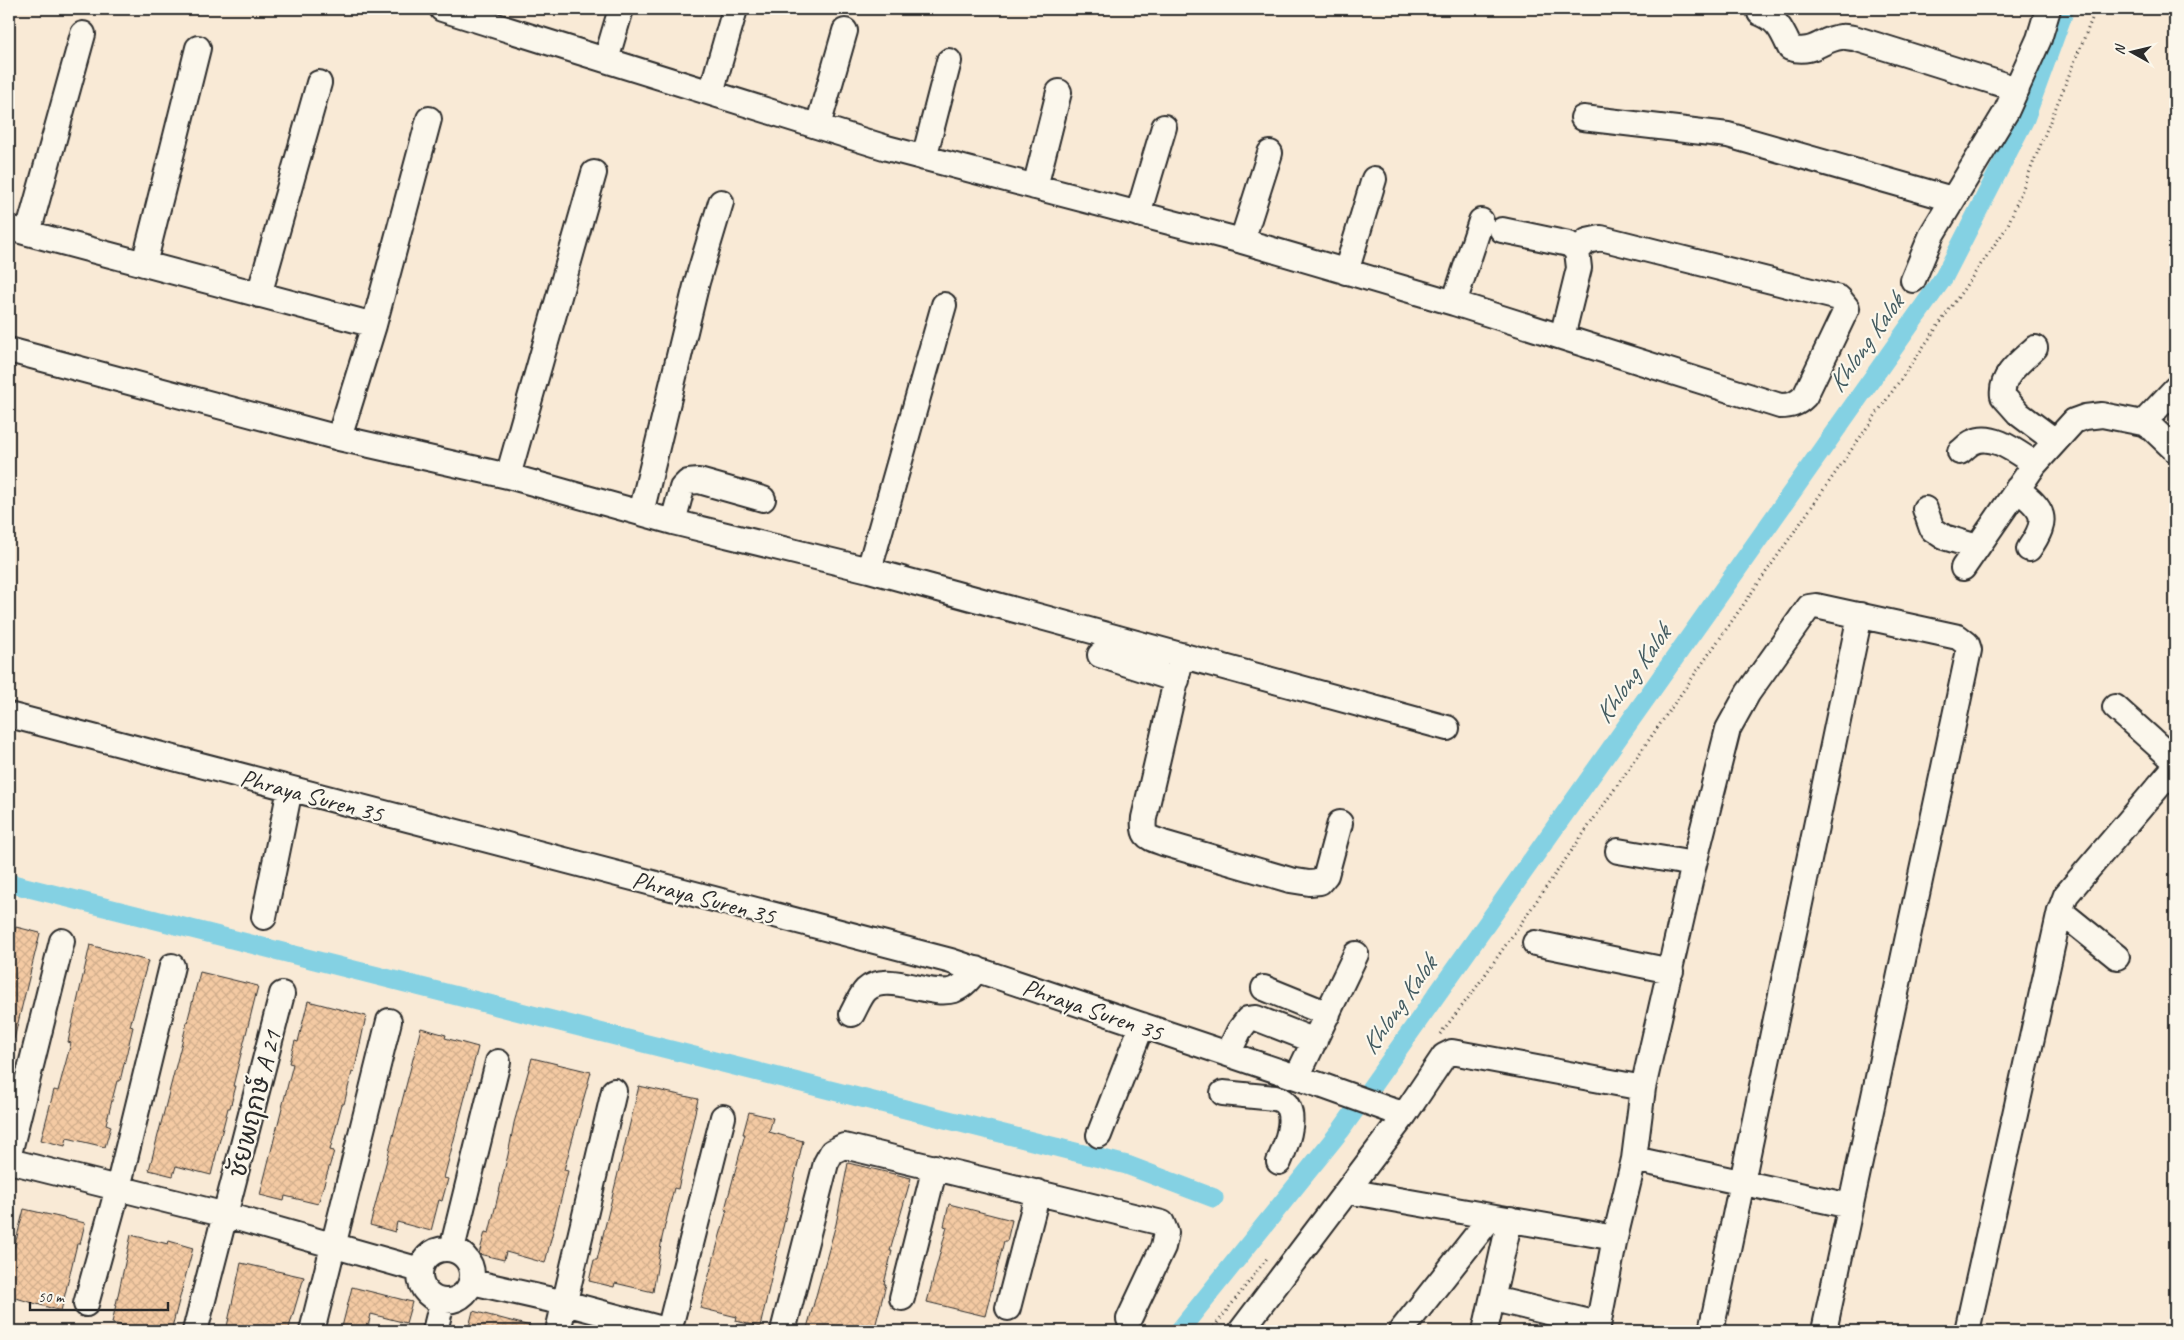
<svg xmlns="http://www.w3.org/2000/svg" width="2184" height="1340" font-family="Caveat,'Playpen Sans Thai',sans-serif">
<defs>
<pattern id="building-cross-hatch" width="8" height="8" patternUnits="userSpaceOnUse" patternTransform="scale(1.25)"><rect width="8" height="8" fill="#f4caa3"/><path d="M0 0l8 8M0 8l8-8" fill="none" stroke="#d1ae8c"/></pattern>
</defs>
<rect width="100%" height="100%" fill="#f9ead6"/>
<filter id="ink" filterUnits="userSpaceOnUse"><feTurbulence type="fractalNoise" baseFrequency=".02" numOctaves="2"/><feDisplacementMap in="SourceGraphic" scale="10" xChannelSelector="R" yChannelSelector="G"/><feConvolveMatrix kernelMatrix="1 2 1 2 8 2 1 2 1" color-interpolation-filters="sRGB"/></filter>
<g filter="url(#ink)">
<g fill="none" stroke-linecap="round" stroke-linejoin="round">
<path stroke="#84d1e3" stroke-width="19" d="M9,883L1127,1165L1214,1198
M1179,1331L1341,1130L1944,277L2025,119L2065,9"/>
</g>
<path fill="url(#building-cross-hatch)" stroke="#2b2b2b" d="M16,927L40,933L14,1039L9,1038V955Z
M90,945L148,961L130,1026L133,1027L120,1081H117L106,1124L111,1126L105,1147L67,1138L65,1146L41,1140L54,1090L58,1091L71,1043L68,1042Z
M200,972L258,986L233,1086H236L230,1108H228L211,1175L176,1166L173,1176L149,1170Z
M308,1001L366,1016L354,1073L352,1072L344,1104H342L330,1150L334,1151L318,1204L285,1196L284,1201L260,1195L293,1064L289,1063L295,1041L298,1042Z
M421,1028L446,1035L445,1038L478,1047L444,1178L448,1179L442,1201L439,1200L431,1231L397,1222L395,1232L370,1225Z
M532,1058L591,1072L564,1170L568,1171L545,1263L506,1252L504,1260L479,1254L485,1232L489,1233L508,1155L514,1123Z
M639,1086L698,1099L678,1189L674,1188L662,1238L653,1292L615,1283L614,1287L589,1281L594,1260H597Z
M749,1112L773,1118L769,1132L803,1141L760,1327L736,1321L737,1317L700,1308L727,1210L725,1209L745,1134H743Z
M848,1163L911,1178L890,1251H892L884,1284H886L874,1331H819L807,1328L836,1224Z
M949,1204L1012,1220L1007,1241H1004L985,1316L927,1302L947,1227L944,1226Z
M24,1209L85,1223L80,1244H77L61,1311L9,1296V1268Z
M131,1235L168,1244L169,1241L193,1248L171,1331H143L112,1323Z
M241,1263L304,1277L288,1331H226Z
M352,1287L412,1302L406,1323L371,1314L367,1331H341Z
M473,1311L530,1326L529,1331H468Z"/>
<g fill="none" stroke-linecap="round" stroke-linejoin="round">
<g stroke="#2b2b2b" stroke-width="28">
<path id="minor" d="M442,9L887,148L1242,241L1454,303L1481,221
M1760,13C1778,20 1782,31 1790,48C1814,55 1821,39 1841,37C1845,36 1850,38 1854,38L2017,89
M606,60L621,9
M711,93L735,9
M1583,118L1728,135L1952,199
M818,126L845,31
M924,158L949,61
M1035,187L1059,92
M1138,214L1164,127
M9,228L374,325
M1502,230L1569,244L1577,251L1579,268L1562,337
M28,233L83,34
M1242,241L1270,153
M144,264L198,48
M1346,272L1374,179
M1913,280L1932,234L2006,112L2039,39L2048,9
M259,295L319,83
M1454,303L1780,406C1791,406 1797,404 1805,396L1847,308L1839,298L1601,238L1587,241L1577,251
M2035,348C2022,360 2000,376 2003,396L2019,414L2055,441
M9,350L339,438L508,476L673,522L869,570L1447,728
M2143,423L2175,389
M339,438L374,325L429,119
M1960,452C1964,449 1968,444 1973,442C1993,432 2019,454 2035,464
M508,476L594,173
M2017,489C2044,510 2050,518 2029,549
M1925,509L1932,529L1944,537L1977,547
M641,513L697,282L721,202
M673,522L682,488L688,482L699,481L763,499
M1963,568L2035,464L2074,421L2085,417L2102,415L2143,423L2153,429L2175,450
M869,570L944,305
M1100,655L1177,680
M1182,655L1144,818C1142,837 1147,837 1163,843L1290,880L1309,883L1320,882L1326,875L1340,823
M2115,707L2175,761
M9,715L951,961L1323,1086
M1618,851L1694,864
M2060,911L2117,957
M264,917L290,789
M1535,943L1671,971
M1264,988L1328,1014
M852,1014C856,1007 860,996 866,990C887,970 929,998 954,990C964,986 970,978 977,969
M1228,1054L1239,1031L1248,1019L1256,1018L1315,1041
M1297,1077L1356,954
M1223,1093L1275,1098C1303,1104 1286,1146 1279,1162
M1405,1114L1444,1056L1452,1052L1643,1088
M1099,1135L1142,1025
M9,1154L62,941
M1634,1159L1850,1206
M9,1161L226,1215L420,1270
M1347,1191L1615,1238
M420 1275a26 26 0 1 1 52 0a26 26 0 1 1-52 0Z
M452,1249L498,1062
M472,1282L565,1303L670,1331
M902,1298L935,1167
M1506,1302L1598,1324
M86,1304L118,1188L172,966
M1008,1308L1038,1192
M195,1331L282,994
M312,1331L389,1021
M435,1331L442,1302
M558,1331L614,1091
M669,1331L723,1117
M783,1331L826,1163L832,1152L844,1146L1162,1223L1166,1233L1163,1247L1129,1319
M1241,1331L1405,1114L1390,1110
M1401,1331L1491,1217
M1485,1331L1510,1219
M1597,1331L1615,1238L1634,1159L1643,1088L1694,864L1728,729L1748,693L1809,607L1816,606L1958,637L1967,644L1969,650L1824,1331
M1711,1331L1860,615
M1967,1331L2060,911L2066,895L2175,767"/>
</g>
<path stroke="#2b2b2b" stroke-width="3" stroke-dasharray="1 4" stroke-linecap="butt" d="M1440,1034L1473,992L2007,227L2096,9
M1211,1331L1268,1257"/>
<use href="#minor" stroke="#fbf7ec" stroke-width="24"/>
<g stroke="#2b2b2b" stroke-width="28" stroke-linecap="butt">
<path id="minor-bridge" d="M1323,1086L1390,1110"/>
</g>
<use href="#minor-bridge" stroke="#fbf7ec" stroke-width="24"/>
</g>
</g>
<g text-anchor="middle" stroke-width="4.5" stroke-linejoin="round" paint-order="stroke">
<g font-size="25" fill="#2b2b2b" stroke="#fbf7ec">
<text transform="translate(312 795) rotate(15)" y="9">Phraya Suren 35</text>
<text transform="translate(704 897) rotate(15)" y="9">Phraya Suren 35</text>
<text transform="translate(1093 1009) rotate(19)" y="9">Phraya Suren 35</text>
<text transform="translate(254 1104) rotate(-76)" y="9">ชัยพฤกษ์ A 21</text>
</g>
<g font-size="26" font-style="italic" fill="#465d62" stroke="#fbf7ec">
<text transform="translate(1865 343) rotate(-55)" y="9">Khlong Kalok</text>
<text transform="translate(1632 674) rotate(-55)" y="9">Khlong Kalok</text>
<text transform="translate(1398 1005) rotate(-55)" y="9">Khlong Kalok</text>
</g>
</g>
<rect width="2184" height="1340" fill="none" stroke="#fbf7ec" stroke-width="30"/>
<rect x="15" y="15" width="2154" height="1310" fill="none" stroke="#2b2b2b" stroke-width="2" filter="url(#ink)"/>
<g transform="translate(2132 52) rotate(278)" stroke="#fbf7ec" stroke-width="4" paint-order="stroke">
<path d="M0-4L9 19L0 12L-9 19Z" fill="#2b2b2b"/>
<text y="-8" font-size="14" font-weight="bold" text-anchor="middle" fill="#2b2b2b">N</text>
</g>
<path d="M30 1302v8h138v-8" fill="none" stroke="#2b2b2b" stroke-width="2.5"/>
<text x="38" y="1302" font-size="15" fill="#2b2b2b" stroke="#fbf7ec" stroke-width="4" paint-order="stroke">50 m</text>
</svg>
